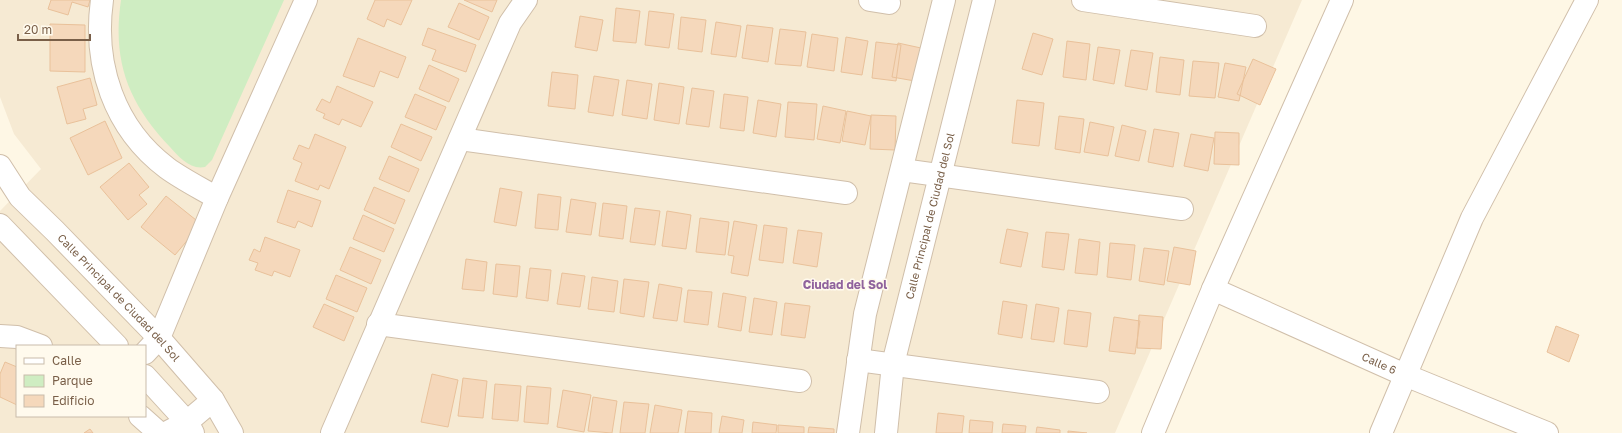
<svg xmlns="http://www.w3.org/2000/svg" width="1622" height="433" font-family="'Golos Text',sans-serif">
<rect width="100%" height="100%" fill="#fef7e5"/>
<path fill="#f6ead3" fill-rule="evenodd" d="M0,0H1302L1115,433H0V211L41,169L14,134L0,97ZM17,346H145V416H17Z"/>
<path fill="#cfedc2" d="M121,0H284L212,160L205,167C190,170 179,157 170,147C128,103 112,61 121,0Z"/>
<path fill="#f5d8bb" stroke="#e9c19a" d="M51,0H90L88,7L72,2L68,15L48,9Z
M375,0H412L401,25L387,19L384,27L367,19Z
M464,0H497L492,12Z
M459,3L489,17L479,40L448,27Z
M616,8L640,11L636,43L613,41Z
M649,11L674,14L669,48L645,45Z
M580,16L603,20L597,51L575,47Z
M681,17L706,20L702,52L678,49Z
M716,22L741,26L736,57L711,54Z
M50,24L85,25V72L50,71Z
M747,25L773,28L768,62L742,58Z
M428,28L476,45L466,72L432,60L436,50L422,45Z
M780,29L806,32L801,66L775,64Z
M1033,33L1053,39L1042,75L1022,69Z
M812,34L838,38L834,71L807,67Z
M846,37L868,41L862,75L841,72Z
M358,38L406,57L398,78L380,71L374,87L343,76Z
M1067,41L1090,44L1086,80L1063,77Z
M876,42L901,45L896,81L872,78Z
M898,43L921,48L915,81L892,77Z
M1098,47L1120,50L1114,84L1093,80Z
M1131,50L1153,53L1147,90L1125,86Z
M1160,57L1184,60L1180,95L1156,92Z
M1253,59L1276,69L1260,105L1237,94Z
M1193,61L1219,63L1215,98L1189,96Z
M1225,63L1246,67L1239,101L1218,97Z
M429,65L459,79L449,102L419,89Z
M552,72L578,75L575,109L548,106Z
M594,76L619,80L613,116L588,112Z
M90,78L97,105L83,109L86,119L67,124L57,87Z
M627,80L652,84L647,119L622,115Z
M659,83L684,87L679,124L654,120Z
M337,86L373,102L361,127L342,119L339,125L323,118L325,114L316,110L322,99L330,103Z
M692,88L714,91L709,127L686,124Z
M415,94L446,107L436,130L405,117Z
M724,94L748,97L744,131L720,128Z
M758,100L781,104L776,137L753,133Z
M1017,100L1044,103L1039,146L1012,143Z
M788,102L817,104L814,140L785,137Z
M823,106L846,111L840,143L817,139Z
M847,111L871,116L865,145L842,141Z
M871,115L896,116L895,150L870,149Z
M1059,116L1084,119L1080,153L1055,149Z
M105,121L122,158L88,175L70,138Z
M1090,122L1114,127L1108,156L1084,152Z
M401,124L432,137L421,161L391,147Z
M1122,125L1146,131L1139,161L1115,156Z
M1154,129L1179,133L1173,167L1148,162Z
M1215,132L1239,133V165L1214,164Z
M315,134L346,147L329,189L320,185L318,190L295,181L302,163L293,159L299,145L309,149Z
M1191,134L1214,138L1208,171L1184,166Z
M389,156L419,169L409,192L379,179Z
M129,163L149,187L139,195L147,204L128,220L100,187Z
M374,187L405,200L395,224L364,210Z
M500,188L522,192L516,226L494,222Z
M288,190L321,201L312,227L298,221L295,228L277,222Z
M538,194L561,197L558,230L535,228Z
M166,196L201,224L175,255L141,227Z
M571,199L596,203L591,235L566,232Z
M603,203L627,206L623,239L599,236Z
M635,208L660,211L655,245L630,242Z
M667,211L691,215L686,249L662,246Z
M363,215L394,229L384,252L353,239Z
M700,218L729,222L725,255L696,252Z
M734,221L757,225L748,276L731,273L734,256L728,255Z
M764,225L787,228L783,263L759,260Z
M1007,229L1028,233L1021,267L1000,263Z
M798,230L822,233L817,267L793,263Z
M1046,232L1069,234L1064,270L1042,267Z
M265,237L300,250L290,277L274,271L272,276L255,270L258,263L249,260L254,249L260,252Z
M1079,239L1100,242L1097,275L1075,273Z
M1110,243L1135,245L1131,280L1107,277Z
M350,247L381,260L371,284L340,270Z
M1174,247L1196,251L1190,285L1167,281Z
M1144,248L1169,251L1164,285L1139,281Z
M466,259L487,262L484,291L462,289Z
M496,264L520,266L517,297L493,294Z
M530,268L551,270L548,301L526,298Z
M562,273L585,276L580,307L557,304Z
M336,275L367,288L357,312L326,299Z
M592,277L618,281L614,312L588,309Z
M624,279L649,282L644,317L620,313Z
M659,284L682,288L677,321L653,318Z
M688,290L712,292L708,325L684,322Z
M723,293L746,297L741,331L718,327Z
M754,298L777,302L772,335L749,332Z
M1003,301L1027,305L1022,338L998,334Z
M785,303L810,306L805,338L781,335Z
M324,304L354,317L344,341L313,327Z
M1036,304L1059,308L1054,342L1031,339Z
M1068,310L1091,313L1087,347L1064,344Z
M1139,315L1163,317L1161,349L1137,348Z
M1114,317L1140,321L1135,354L1109,351Z
M1556,326L1579,335L1569,362L1547,352Z
M5,362L17,367V405L0,397V374Z
M432,374L458,380L448,427L421,422Z
M463,378L487,381L483,418L458,416Z
M495,384L521,386L518,421L492,419Z
M527,386L551,388L548,424L524,422Z
M563,390L591,395L584,432L557,427Z
M593,397L617,401L612,433L588,431Z
M624,402L649,404L645,433H620Z
M655,405L682,410L678,433H650Z
M688,411L712,413L711,433H685Z
M938,413L964,416L962,433H936Z
M722,416L744,420L742,433H719Z
M970,420L993,422L992,433H969Z
M753,422L777,425L776,433H752Z
M1003,424L1026,426L1025,433H1002Z
M778,425L804,427V433H778Z
M809,427L834,429V433H808Z
M1037,427L1060,430V433H1036Z
M90,429L93,433H84Z
M1068,431L1087,433H1068Z"/>
<g fill="none" stroke-linecap="round" stroke-linejoin="round">
<g stroke="#d0bfaa" stroke-width="24">
<g id="minor">
<path d="M102,0C93,65 114,128 167,168C182,179 200,188 217,198"/>
<path d="M870,0L889,3"/>
<path d="M1083,0L1255,26"/>
<path d="M460,139L846,193"/>
<path id="s1" d="M0,166L20,197L55,231L159,338L213,400L232,433"/>
<path d="M902,170L1182,209"/>
<path d="M0,225L117,346"/>
<path id="s2" d="M1213,289L1405,375L1547,433"/>
<path d="M378,324L800,381"/>
<path d="M0,336L17,337L41,346"/>
<path d="M145,353L159,338L217,198L306,0"/>
<path d="M858,360L1098,392"/>
<path d="M145,376L187,422L193,433"/>
<path d="M140,416L158,432L163,433"/>
<path d="M166,433L187,422L213,400"/>
<path d="M332,433L510,23L526,0"/>
<path d="M848,433L865,314L944,0"/>
<path id="s3" d="M886,433L893,364L984,0"/>
<path d="M1153,433L1213,289L1342,0"/>
<path d="M1381,433L1472,218L1587,0"/>
</g>
</g>
<use href="#minor" stroke="#fff" stroke-width="22"/>
</g>
<g text-anchor="middle" stroke-width="3" stroke-linejoin="round" paint-order="stroke">
<g font-size="11" fill="#795f48" stroke="#fffaed">
<text dy="4" stroke="none"><textPath href="#s3" startOffset="222">Calle Principal de Ciudad del Sol</textPath></text>
<text dy="4" stroke="none"><textPath href="#s1" startOffset="178">Calle Principal de Ciudad del Sol</textPath></text>
<text dy="4" stroke="none"><textPath href="#s2" startOffset="182">Calle 6</textPath></text>
</g>
<g font-size="12" font-weight="bold" fill="#90639d" stroke="#fffaed">
<text x="845" y="289">Ciudad del Sol</text>
</g>
</g>
<rect x="16" y="345" width="130" height="72" fill="#fffaed" stroke="#c9bcab"/>
<rect x="24" y="358" width="20" height="6" fill="#ffffff" stroke="#c9bcab"/>
<text x="52" y="365" font-size="12" fill="#795f48">Calle</text>
<rect x="24" y="375" width="20" height="12" fill="#cfedc2" stroke="#c9bcab"/>
<text x="52" y="385" font-size="12" fill="#795f48">Parque</text>
<rect x="24" y="395" width="20" height="12" fill="#f5d8bb" stroke="#c9bcab"/>
<text x="52" y="405" font-size="12" fill="#795f48">Edificio</text>
<path d="M18 34v6h72v-6" fill="none" stroke="#795f48" stroke-width="2"/>
<text x="24" y="34" font-size="12" fill="#795f48" stroke="#fffaed" stroke-width="3" paint-order="stroke">20 m</text>
</svg>
